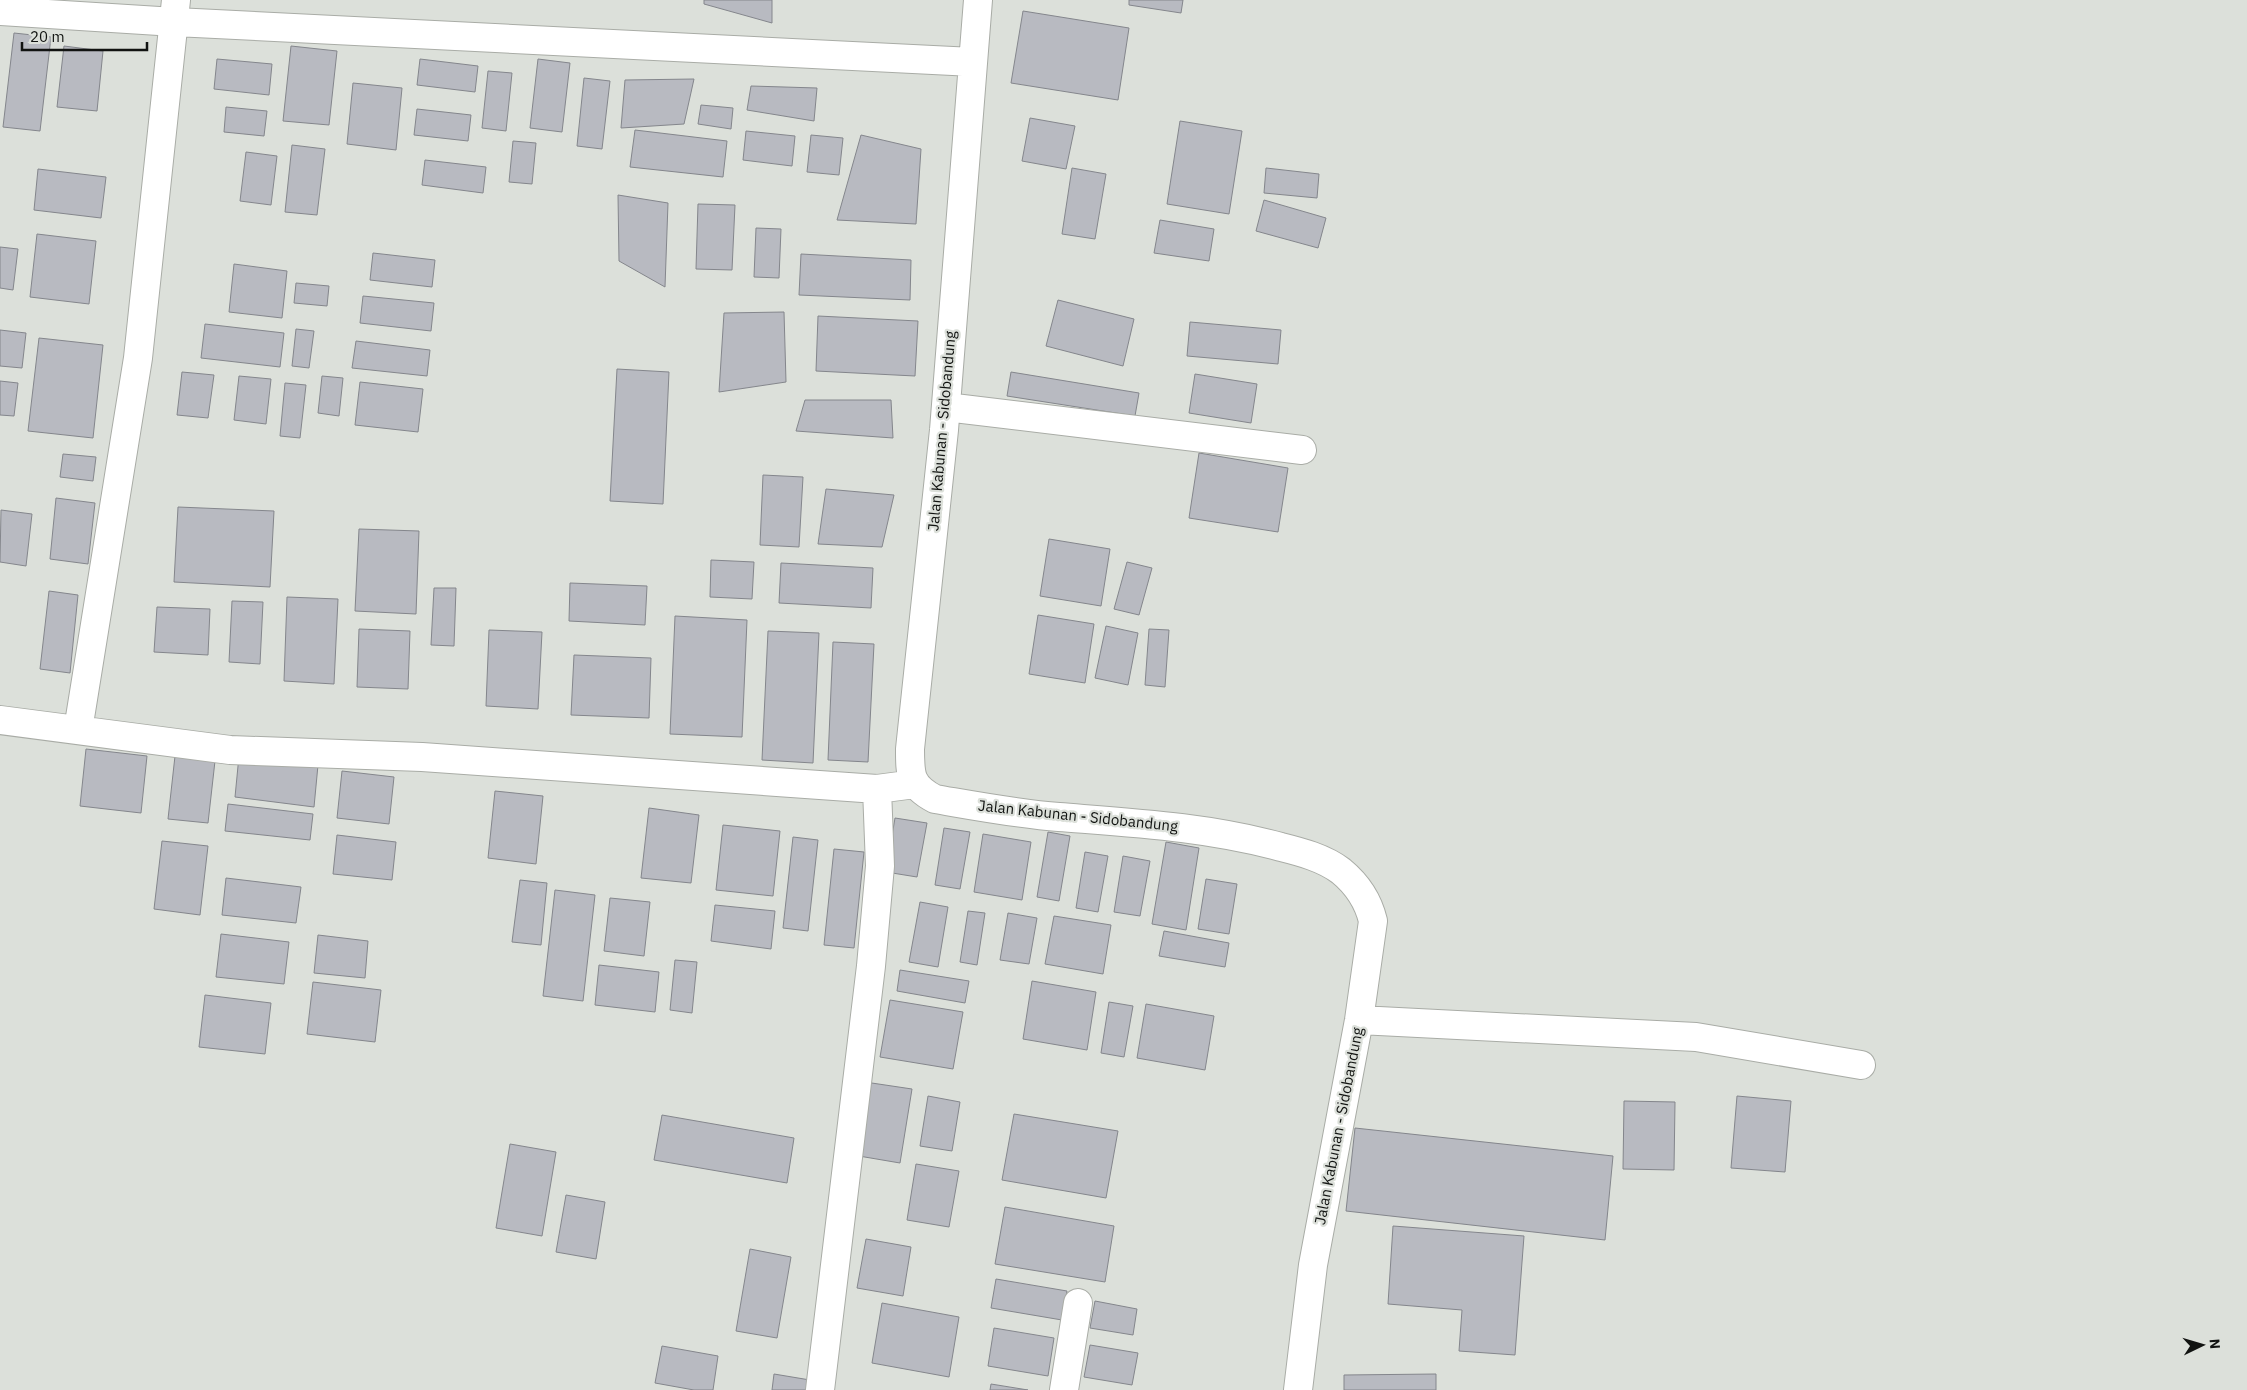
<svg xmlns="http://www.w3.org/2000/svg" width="2247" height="1390" font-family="'IBM Plex Sans',sans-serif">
<rect width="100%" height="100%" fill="#dce0da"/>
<path fill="#b8bac1" stroke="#84868c" d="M704,0H772V23L704,4Z
M1129,0H1183L1181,13L1129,5Z
M1023,11L1129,28L1118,100L1011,83Z
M14,33L51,37L40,131L3,127Z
M64,46L103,51L97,111L57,107Z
M291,46L337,51L329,125L283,121Z
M217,59L272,64L269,95L214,89Z
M420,59L478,66L475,92L417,85Z
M538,59L570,63L562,132L530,128Z
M488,71L512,73L506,131L482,128Z
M584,78L610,81L602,149L577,146Z
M694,79L684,124L621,128L625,80Z
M353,83L402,88L396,150L347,144Z
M751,86L817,88L814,121L747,110Z
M701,105L733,108L731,129L698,124Z
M226,107L267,111L264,136L224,132Z
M417,109L471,115L468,141L414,135Z
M1030,118L1075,126L1066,169L1022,161Z
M1180,121L1242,131L1229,214L1167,204Z
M635,130L727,141L723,177L630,167Z
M746,131L795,136L792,166L743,160Z
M811,135L843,138L839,175L807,172Z
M861,135L921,149L916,224L837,220Z
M513,141L536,143L532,184L509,182Z
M292,145L325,149L317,215L285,212Z
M246,152L277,156L271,205L240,201Z
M425,160L486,167L483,193L422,185Z
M1072,168L1106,174L1095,239L1062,234Z
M1266,168L1319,174L1317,198L1264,193Z
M38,169L106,177L101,218L34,210Z
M618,195L668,203L665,287L619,261Z
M1264,200L1326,218L1318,248L1256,231Z
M698,204L735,205L732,270L696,269Z
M1160,220L1214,229L1209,261L1154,253Z
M756,228L781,229L779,278L754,277Z
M37,234L96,241L89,304L30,297Z
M0,247L18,249L13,290L0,288Z
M373,253L435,260L432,287L370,280Z
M801,254L911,260L910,300L799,295Z
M234,264L287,271L282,318L229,312Z
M296,283L329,286L327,306L294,303Z
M363,296L434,303L431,331L360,323Z
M1058,300L1134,319L1123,366L1046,346Z
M784,312L786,382L719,392L724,313Z
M818,316L918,321L915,376L816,371Z
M1190,322L1281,330L1278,364L1187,356Z
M205,324L284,333L280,367L201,358Z
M296,329L314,331L309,368L292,366Z
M0,330L26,333L22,368L0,366Z
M39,338L103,345L93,438L28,431Z
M356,341L430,350L427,376L352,368Z
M617,369L669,372L663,504L610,501Z
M182,372L214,375L208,418L177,415Z
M1011,372L1139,393L1135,416L1007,396Z
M1195,374L1257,384L1251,423L1189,413Z
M239,376L271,379L266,424L234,420Z
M322,376L343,378L339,416L318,413Z
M0,381L18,383L14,416L0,415Z
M360,382L423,389L418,432L355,425Z
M285,383L306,385L300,438L280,436Z
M805,400H891L893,438L796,431Z
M1199,453L1288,468L1278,532L1189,518Z
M63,454L96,457L93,481L60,477Z
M763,475L803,477L799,547L760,545Z
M826,489L894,495L882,547L818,544Z
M56,498L95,503L88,564L50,559Z
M178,507L274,511L270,587L174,582Z
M1,510L32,514L26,566L0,562Z
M359,529L419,531L416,614L355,611Z
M1049,539L1110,549L1101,606L1040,596Z
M711,560L754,562L752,599L710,597Z
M1127,562L1152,568L1139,615L1114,609Z
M781,563L873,568L871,608L779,603Z
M570,583L647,586L645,625L569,621Z
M434,588H456L454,646L431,645Z
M49,591L78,595L70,673L40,669Z
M287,597L338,599L334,684L284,681Z
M232,601L263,602L260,664L229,662Z
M157,607L210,609L208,655L154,652Z
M1038,615L1094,624L1085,683L1029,674Z
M675,616L747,620L742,737L670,734Z
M1106,626L1138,633L1128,685L1095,678Z
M359,629L410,631L408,689L357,687Z
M1149,629L1169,630L1165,687L1145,685Z
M489,630L542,632L538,709L486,706Z
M768,631L819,633L813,763L762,760Z
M833,642L874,644L868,762L828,760Z
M574,655L651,658L649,718L571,715Z
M86,749L147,756L141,813L80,806Z
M175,756L215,761L208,823L168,819Z
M239,756L318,765L314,807L235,797Z
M342,771L394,777L389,824L337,818Z
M495,791L543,796L536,864L488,858Z
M228,804L313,814L310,840L225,831Z
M649,808L699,815L691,883L641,878Z
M895,818L927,823L917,877L886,872Z
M723,825L780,831L773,896L716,890Z
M944,828L970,832L960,889L935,885Z
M1048,832L1070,836L1059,901L1037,897Z
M983,834L1031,842L1022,900L974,892Z
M337,835L396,842L392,880L333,874Z
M793,837L818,840L808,931L783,928Z
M162,841L208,846L200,915L154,909Z
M1166,842L1199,848L1186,930L1152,924Z
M834,849L864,852L854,948L824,945Z
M1085,852L1108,856L1098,912L1076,908Z
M1123,856L1150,861L1140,916L1114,912Z
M226,878L301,887L296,923L222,915Z
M1206,879L1237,884L1229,934L1198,929Z
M520,880L547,883L541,945L512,942Z
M555,890L595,895L583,1001L543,996Z
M610,898L650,902L644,956L604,951Z
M920,902L948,907L938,967L909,962Z
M715,905L775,911L771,949L711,941Z
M968,911L985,913L977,965L960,962Z
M1008,913L1037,918L1029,964L1000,960Z
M1054,916L1111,925L1103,974L1045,964Z
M1164,931L1229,943L1225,967L1159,956Z
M221,934L289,942L284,984L216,977Z
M318,935L368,941L365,978L314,973Z
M675,960L697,962L692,1013L670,1010Z
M599,965L659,972L655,1012L595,1005Z
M900,970L969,981L965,1003L897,991Z
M1032,981L1096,992L1087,1050L1023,1039Z
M313,982L381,990L375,1042L307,1034Z
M205,995L271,1003L265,1054L199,1047Z
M890,1000L963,1012L953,1069L880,1057Z
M1109,1002L1133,1006L1124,1057L1101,1053Z
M1146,1004L1214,1016L1205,1070L1137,1058Z
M865,1082L912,1089L900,1163L853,1155Z
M928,1096L960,1102L952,1151L920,1146Z
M1737,1096L1791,1101L1785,1172L1731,1168Z
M1624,1101L1675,1102L1674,1170L1623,1169Z
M1014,1114L1118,1131L1106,1198L1002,1180Z
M662,1115L794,1138L787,1183L654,1160Z
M1355,1128L1613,1156L1605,1240L1346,1211Z
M510,1144L556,1152L542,1236L496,1228Z
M916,1164L959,1171L949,1227L907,1220Z
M566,1195L605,1202L596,1259L556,1252Z
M1005,1207L1114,1226L1105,1282L995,1264Z
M1393,1226L1524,1236L1515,1355L1459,1351L1462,1310L1388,1304Z
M866,1239L911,1247L903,1296L857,1288Z
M750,1249L791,1257L777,1338L736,1331Z
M996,1279L1067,1291L1062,1320L991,1308Z
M1095,1301L1137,1309L1133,1335L1090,1328Z
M882,1303L959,1317L949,1377L872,1363Z
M994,1328L1054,1338L1048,1376L988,1366Z
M1090,1345L1138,1353L1132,1385L1084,1377Z
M662,1346L718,1356L713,1390H694L655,1383Z
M774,1374L810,1380L808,1390H772Z
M1436,1374V1390H1344V1375Z
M991,1384L1028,1390H990Z"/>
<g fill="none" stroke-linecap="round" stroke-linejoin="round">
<g stroke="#a9aca6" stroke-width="30">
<path id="minor" d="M978,0L944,430L910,749C910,775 910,786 935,799C976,806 1018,814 1059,817C1134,823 1208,827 1281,847C1301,852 1324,858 1341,871C1358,885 1368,900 1373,921L1359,1020L1313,1265L1298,1390
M0,11L175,22L973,62
M946,407L1302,450
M0,720L230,750L422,757L877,789L915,784
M78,730L138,358L176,0
M1359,1020L1696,1037L1861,1065
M820,1390L871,966L880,866L877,789
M1064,1390L1078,1303"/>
</g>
<use href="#minor" stroke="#fff" stroke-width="28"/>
</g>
<g text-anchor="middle" stroke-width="4.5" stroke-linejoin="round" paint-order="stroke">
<g font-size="15" fill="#111311" stroke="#dce0da">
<text transform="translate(942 431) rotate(-85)" y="5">Jalan Kabunan - Sidobandung</text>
<text transform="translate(1078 816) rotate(6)" y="5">Jalan Kabunan - Sidobandung</text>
<text transform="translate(1339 1126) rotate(-79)" y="5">Jalan Kabunan - Sidobandung</text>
</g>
</g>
<g transform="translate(2202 1345) rotate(85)" stroke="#dce0da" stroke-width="4" paint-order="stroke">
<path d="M0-4L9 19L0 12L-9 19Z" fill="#111311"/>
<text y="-8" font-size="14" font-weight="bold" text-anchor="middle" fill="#111311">N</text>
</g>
<path d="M22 42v8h125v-8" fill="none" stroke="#111311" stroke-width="2.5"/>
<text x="30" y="42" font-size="15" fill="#111311" stroke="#dce0da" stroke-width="4" paint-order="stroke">20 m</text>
</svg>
